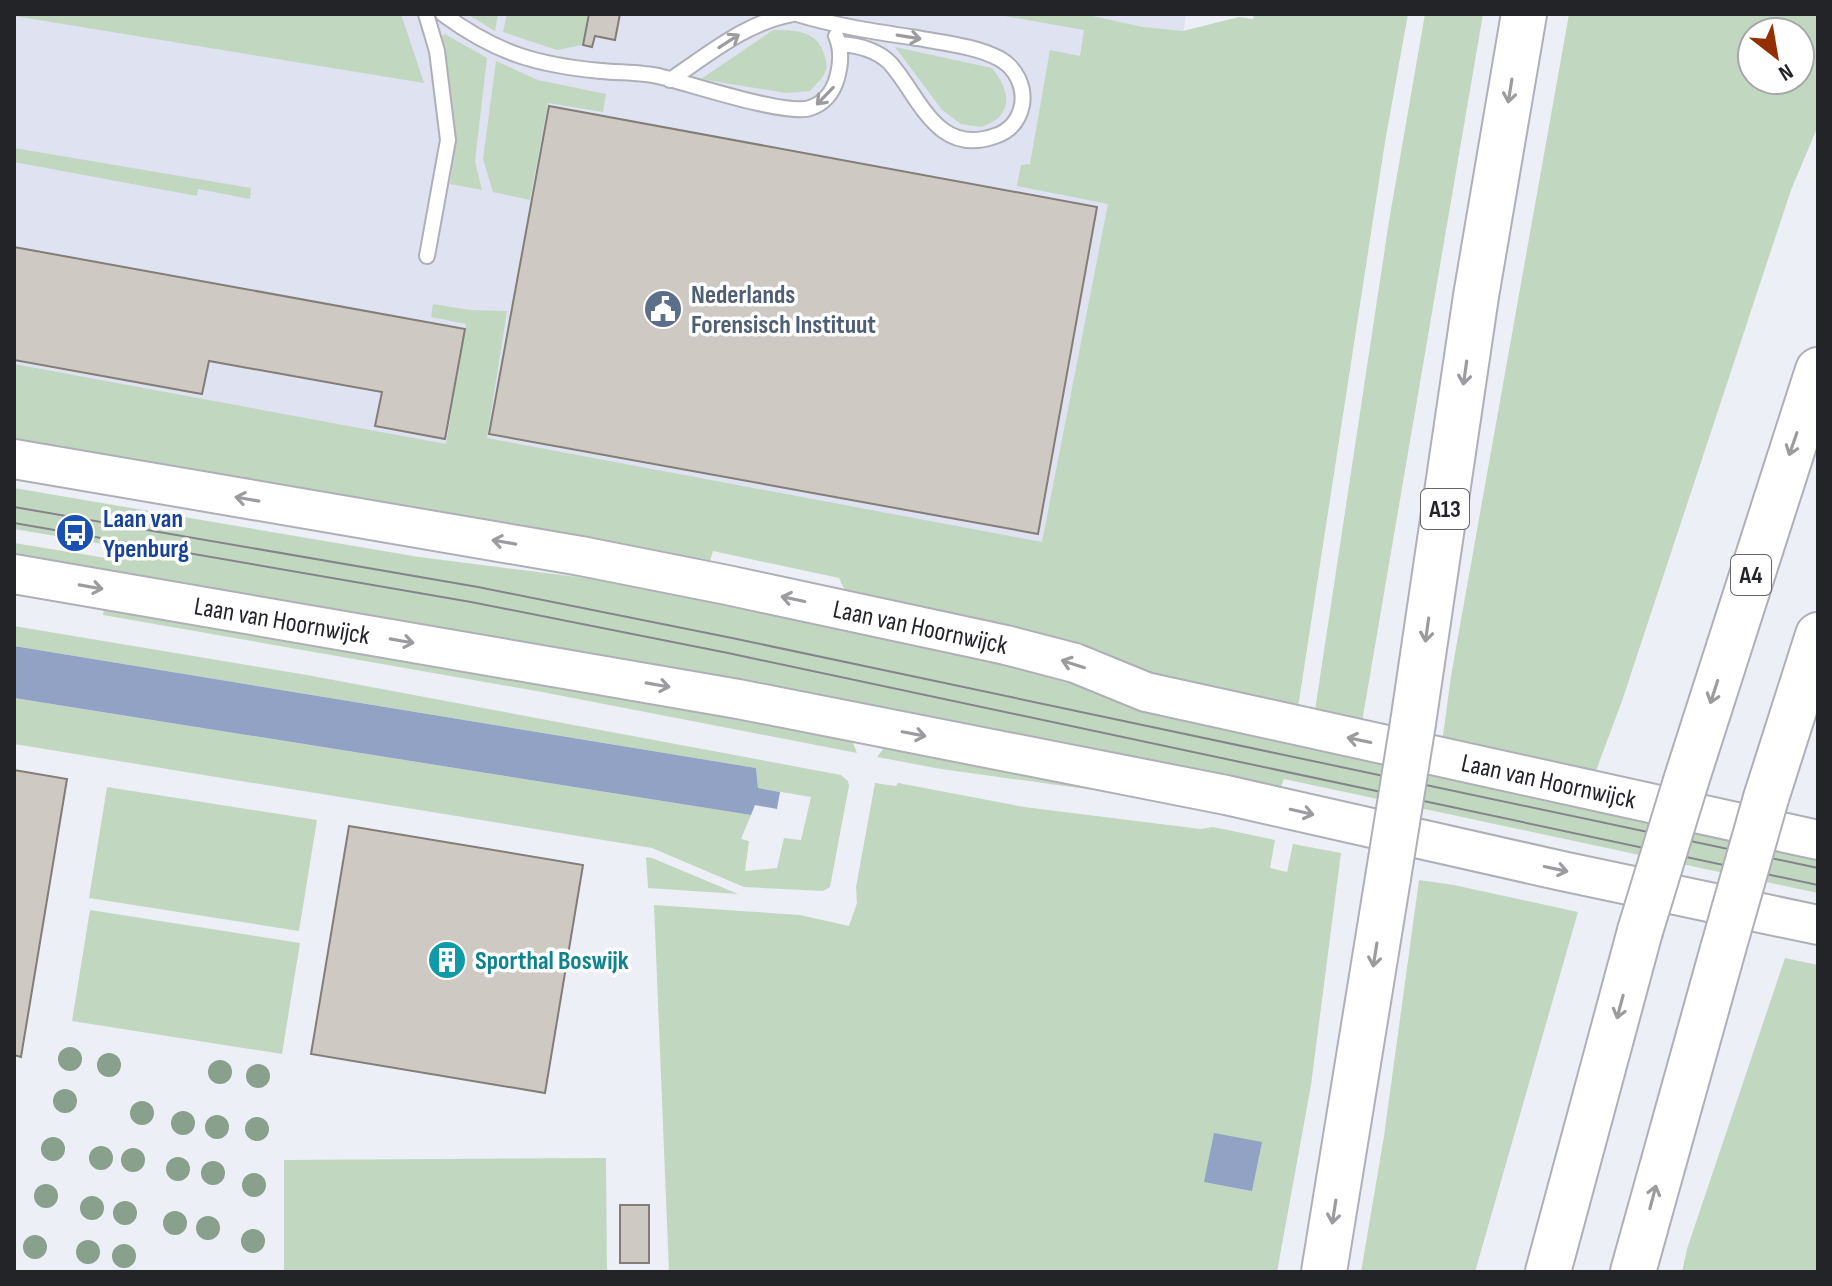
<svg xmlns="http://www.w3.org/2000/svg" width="1832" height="1286" font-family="'Sofia Sans Condensed',sans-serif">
<rect width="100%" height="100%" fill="#edeff7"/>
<path fill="#dee2f1" d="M14,14H1186L1099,617L14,412Z"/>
<path fill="#c2d7c0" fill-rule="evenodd" d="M14,14H401L424,83L14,16Z
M467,14H498L495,31Z
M507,14H588L582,45L557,50L503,32Z
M993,14H1083L1143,27L1183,31L1239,17L1253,19L1254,14H1408L1385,142L1297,714L848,597L839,578L713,551L708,568L14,443V364L446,444L466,324L431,317L433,304L470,310L507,311L487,438L1042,542L1108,204L1017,186L1021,165L1030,164L1050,50L1080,56L1084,30Z
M1425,14H1483L1361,728L1314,717L1389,221Z
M1569,14H1818V126L1791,190L1622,701L1594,776L1442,743L1451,676ZM1752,32H1800V80H1752Z
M773,30C793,30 815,30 823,51C825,57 828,64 826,70C824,77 815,85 810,91L786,93L701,79Z
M445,34L487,58L475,161L482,190L450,184C457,128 452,93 438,38Z
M895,47L992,68C1003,82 1014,101 999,117C996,121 986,125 981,127L961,124L942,110Z
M496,61L538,80L606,94L603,112L548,103L530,200L493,192L483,159Z
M14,148L251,188L250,199L198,189L197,196L14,162Z
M14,488L419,557L650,586L1036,668L1205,726L1818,859V893L1284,779L1279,791L14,557V543L106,558L109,545L14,529Z
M105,603L850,736L857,753L542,692L103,615Z
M14,626L307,675L841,775L848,781L849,786L830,887L823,891L744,887L652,848L14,744V698L751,815L741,839L749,841L745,871L777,868L784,838L801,840L811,797L758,788L756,768L14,646Z
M888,743L1158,799L941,769L877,757Z
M875,783L896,786L898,783L1024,807L1201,829L1213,827L1275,840L1270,868L1287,872L1293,844L1341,853L1311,1085L1277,1272H669L654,905L800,915L849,926L857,903L856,887Z
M107,787L317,820L299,931L89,898Z
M646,857L652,858L738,894L648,888Z
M1419,880L1454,885L1578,912L1475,1272H1361L1384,1136Z
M90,910L300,943L282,1054L72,1021Z
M1785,958L1818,965V1272H1682L1687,1249Z
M606,1158L607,1272H284V1160Z"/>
<path fill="#91a2c4" d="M14,646L756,768L758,788L780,792L777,809L755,805L751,815L14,698Z
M1214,1133L1262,1142L1252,1191L1204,1182Z"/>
<path fill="#cec9c2" stroke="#827e77" stroke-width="2" d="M589,14H620L615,40L595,36L592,47L583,45Z
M549,106L1097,207L1038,534L489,434Z
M14,247L465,329L445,439L375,426L382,392L209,361L202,394L14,360Z
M14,770L67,779L21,1057L14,1055Z
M349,826L583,865L545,1093L311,1054Z
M620,1205H649V1263H620Z"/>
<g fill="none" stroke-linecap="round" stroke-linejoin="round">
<g stroke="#aeafb7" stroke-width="18">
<path id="service" d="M426,14L437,51L448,140L427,256
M443,14C496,53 536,65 601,71C621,73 643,72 662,77C691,84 786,116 810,108C825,103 833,92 837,78C841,64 842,50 836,36
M797,14C836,26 876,32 917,38C943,43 976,46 1000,59C1016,68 1025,87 1022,105C1019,120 1010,131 995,136C936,157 919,95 890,63C876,49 858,45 839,44
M670,80C709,54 747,22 793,14"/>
</g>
<g stroke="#aeafb7" stroke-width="42">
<g id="secondary">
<path id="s1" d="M14,459L581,556L727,585L1006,645L1075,663L1146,692L1818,840"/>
<path id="s2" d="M14,574L738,699L1226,795L1562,871L1818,925"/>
</g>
</g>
<g stroke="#aeafb7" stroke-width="48">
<path id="motorway" d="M1413,723L1476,296L1524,14
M1686,781L1818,370
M1766,798L1818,635
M1324,1272L1388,878
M1548,1272L1640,931
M1633,1272L1723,949"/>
</g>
<use href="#service" stroke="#fff" stroke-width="14"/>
<use href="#secondary" stroke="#fff" stroke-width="38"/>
<use href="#motorway" stroke="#fff" stroke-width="44"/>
<path stroke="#83858a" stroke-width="2" d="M14,507L478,587L732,638L1818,868
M14,523L471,602L728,653L1818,885"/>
<g stroke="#aeafb7" stroke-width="48" stroke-linecap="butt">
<path id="motorway-bridge" d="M1388,878L1413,723
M1640,931L1686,781
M1723,949L1766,798"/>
</g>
<use href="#motorway-bridge" stroke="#fff" stroke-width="44"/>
</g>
<g fill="#89a08c">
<circle cx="70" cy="1059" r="12"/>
<circle cx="109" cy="1065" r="12"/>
<circle cx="220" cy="1072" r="12"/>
<circle cx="258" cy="1076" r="12"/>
<circle cx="65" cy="1101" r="12"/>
<circle cx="142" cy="1113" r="12"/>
<circle cx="183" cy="1123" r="12"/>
<circle cx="217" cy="1127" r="12"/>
<circle cx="257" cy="1129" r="12"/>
<circle cx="53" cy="1149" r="12"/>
<circle cx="101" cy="1158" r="12"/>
<circle cx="133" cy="1160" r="12"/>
<circle cx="178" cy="1169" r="12"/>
<circle cx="213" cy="1173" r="12"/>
<circle cx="254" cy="1185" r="12"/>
<circle cx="46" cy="1196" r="12"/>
<circle cx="92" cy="1208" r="12"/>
<circle cx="125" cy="1213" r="12"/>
<circle cx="175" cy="1223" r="12"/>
<circle cx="208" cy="1228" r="12"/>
<circle cx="253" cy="1241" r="12"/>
<circle cx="35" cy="1247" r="12"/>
<circle cx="88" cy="1252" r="12"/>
<circle cx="124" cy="1256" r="12"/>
</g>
<defs><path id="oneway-shaft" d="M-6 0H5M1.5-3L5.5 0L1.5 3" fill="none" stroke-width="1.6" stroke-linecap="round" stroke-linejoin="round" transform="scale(2)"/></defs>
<g stroke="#9c9c9e">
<use href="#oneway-shaft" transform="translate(909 37) rotate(9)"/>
<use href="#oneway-shaft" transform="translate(729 41) rotate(-33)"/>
<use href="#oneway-shaft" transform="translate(1510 91) rotate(99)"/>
<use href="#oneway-shaft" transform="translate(825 96) rotate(134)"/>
<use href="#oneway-shaft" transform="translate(1465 373) rotate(98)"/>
<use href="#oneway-shaft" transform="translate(1793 444) rotate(109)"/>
<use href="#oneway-shaft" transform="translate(247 499) rotate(-170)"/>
<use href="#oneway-shaft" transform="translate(504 542) rotate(-170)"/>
<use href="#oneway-shaft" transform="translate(91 587) rotate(10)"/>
<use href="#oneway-shaft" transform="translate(793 599) rotate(-168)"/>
<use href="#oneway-shaft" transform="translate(1427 630) rotate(98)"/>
<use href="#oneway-shaft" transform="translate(402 641) rotate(10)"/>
<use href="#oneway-shaft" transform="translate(1073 664) rotate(-162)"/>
<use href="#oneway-shaft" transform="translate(658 685) rotate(10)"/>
<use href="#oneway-shaft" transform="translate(1714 692) rotate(108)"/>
<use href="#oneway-shaft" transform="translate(914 734) rotate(11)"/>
<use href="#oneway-shaft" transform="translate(1359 740) rotate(-168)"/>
<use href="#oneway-shaft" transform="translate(1302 812) rotate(13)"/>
<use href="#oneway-shaft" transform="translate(1556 869) rotate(12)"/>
<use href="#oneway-shaft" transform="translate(1375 955) rotate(99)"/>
<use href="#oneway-shaft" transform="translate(1620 1007) rotate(105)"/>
<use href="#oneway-shaft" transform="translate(1653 1197) rotate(-75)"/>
<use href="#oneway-shaft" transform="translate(1334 1212) rotate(99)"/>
</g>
<defs>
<g id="civic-disc" transform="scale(2)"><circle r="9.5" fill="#5c6f8a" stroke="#fff"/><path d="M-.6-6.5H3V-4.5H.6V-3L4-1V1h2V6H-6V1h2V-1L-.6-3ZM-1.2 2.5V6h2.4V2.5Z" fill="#fff"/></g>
<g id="bus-disc" transform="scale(2)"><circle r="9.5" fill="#1a4fb4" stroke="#fff"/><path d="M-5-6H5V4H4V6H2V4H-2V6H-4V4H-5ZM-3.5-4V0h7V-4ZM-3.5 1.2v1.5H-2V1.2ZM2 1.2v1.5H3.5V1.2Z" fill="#fff"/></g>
<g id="building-disc" transform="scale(2)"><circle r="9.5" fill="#0f9aa8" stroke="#fff"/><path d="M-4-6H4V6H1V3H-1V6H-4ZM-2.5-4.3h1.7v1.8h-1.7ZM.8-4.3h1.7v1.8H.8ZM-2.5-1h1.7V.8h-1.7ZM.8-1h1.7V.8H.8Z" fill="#fff"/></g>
</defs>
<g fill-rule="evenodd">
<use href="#civic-disc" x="663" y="309"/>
<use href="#bus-disc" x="75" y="533"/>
<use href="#building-disc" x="447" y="960"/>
</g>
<g text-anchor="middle" stroke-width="7" stroke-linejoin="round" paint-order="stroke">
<g fill="#fff" stroke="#656668" stroke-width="2">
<rect x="1421" y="489" width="48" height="40" rx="6"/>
<rect x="1731" y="555" width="40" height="40" rx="6"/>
</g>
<g font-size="24" font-weight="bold" fill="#232427">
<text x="1445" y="517">A13</text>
<text x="1751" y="583">A4</text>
</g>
<g font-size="26" font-weight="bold" fill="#4e5e75" stroke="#fff" text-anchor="start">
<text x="691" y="303">Nederlands<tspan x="691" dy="30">Forensisch Instituut</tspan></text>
</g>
<g font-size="26" font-weight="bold" fill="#164399" stroke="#fff" text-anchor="start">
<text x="103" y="527">Laan van<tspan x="103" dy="30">Ypenburg</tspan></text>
</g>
<g font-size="26" fill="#232427" stroke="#fff">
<text dy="9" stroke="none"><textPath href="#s2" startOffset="272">Laan van Hoornwijck</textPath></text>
<text dy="9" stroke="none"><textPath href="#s1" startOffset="922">Laan van Hoornwijck</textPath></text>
<text dy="9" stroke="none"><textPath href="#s1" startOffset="1570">Laan van Hoornwijck</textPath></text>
</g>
<g font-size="26" font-weight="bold" fill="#0d838f" stroke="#fff" text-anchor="start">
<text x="475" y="969">Sporthal Boswijk</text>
</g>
</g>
<rect width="1832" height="1286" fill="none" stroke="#232427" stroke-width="32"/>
<g transform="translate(1776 56) rotate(149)"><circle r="38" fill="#ffffff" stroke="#a7a7a9" stroke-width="2"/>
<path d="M0-6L14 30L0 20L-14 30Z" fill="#942f02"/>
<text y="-12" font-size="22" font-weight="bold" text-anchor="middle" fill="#232427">N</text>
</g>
</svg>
